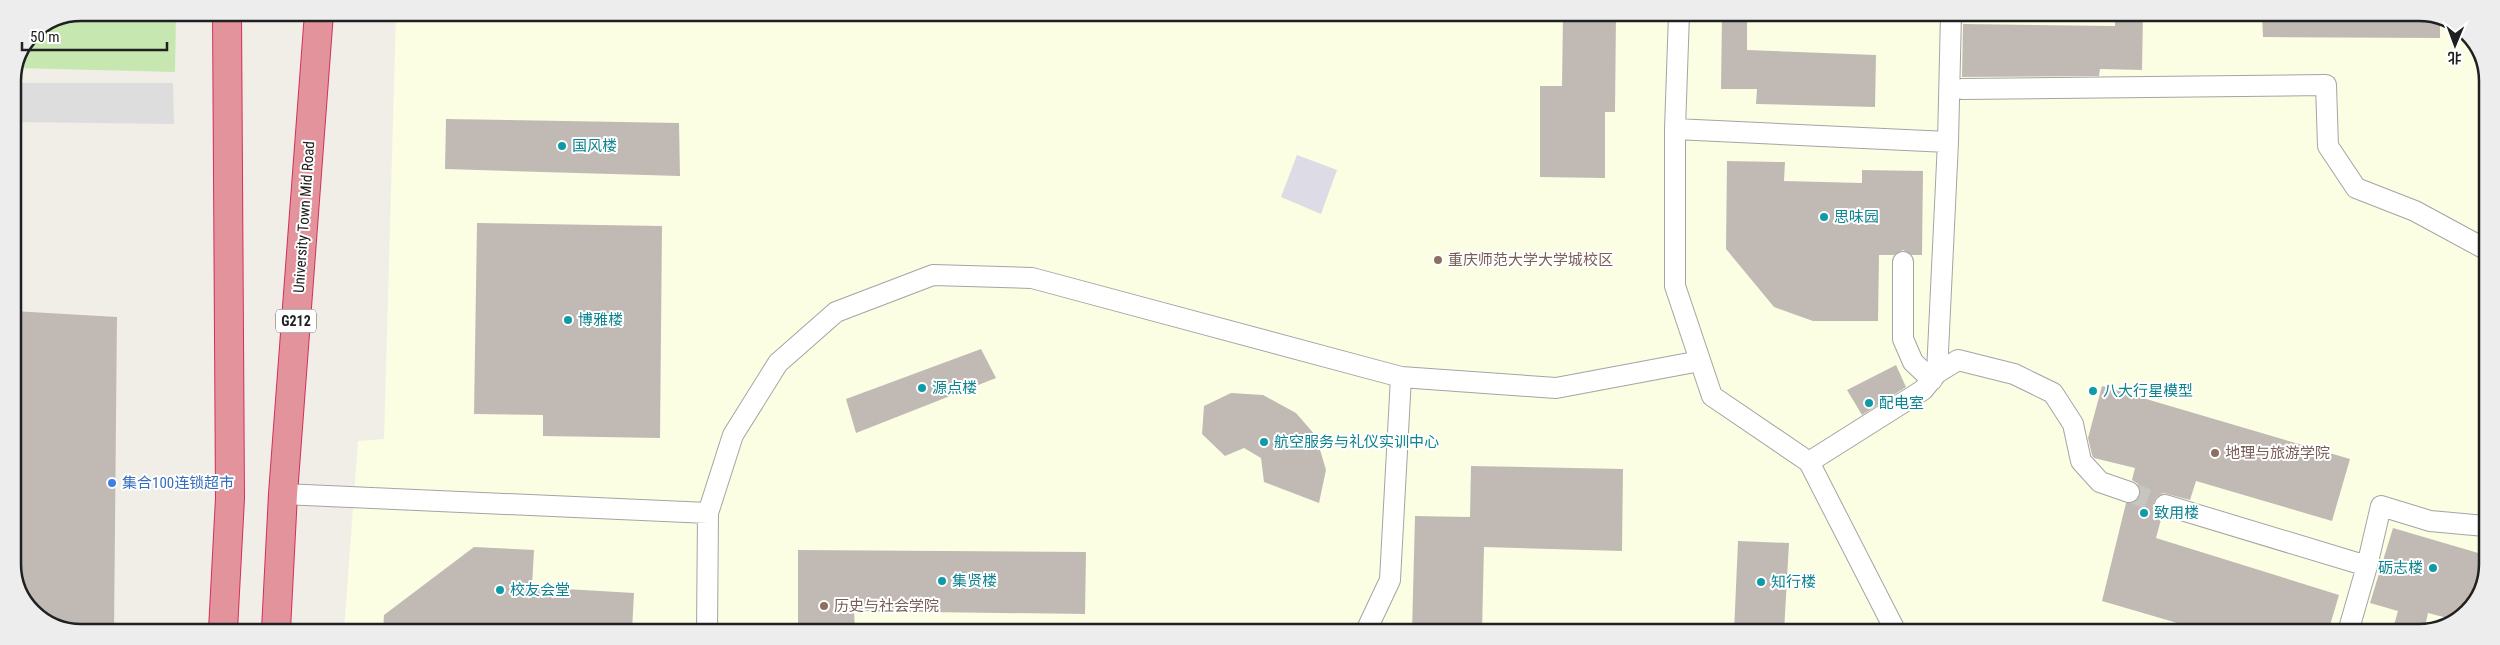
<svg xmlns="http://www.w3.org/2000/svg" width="2500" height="645" font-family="'Roboto Condensed','Noto Sans SC',sans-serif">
<rect width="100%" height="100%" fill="#f0eee7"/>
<path fill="#dedddd" d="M13,83H173L174,124L13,122Z"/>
<path fill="#fbfee3" d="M396,13L2436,15L2471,36L2487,77L2485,581L2461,618L2419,632L344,630L358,441L384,439Z"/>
<path fill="#c7e7b0" d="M82,13H176L175,72L18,68L33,33Z"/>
<path fill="#dcdbe6" d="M1297,155L1337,170L1321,214L1281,197Z"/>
<path fill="#c1bab4" d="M1563,14H1616L1615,112H1605V178L1540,177V86H1562Z
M1722,14H1747V50L1876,55L1875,107L1756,104L1757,89H1721Z
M2115,14H2143L2142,70L2100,69L2099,76L1962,77L1963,24L2115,26Z
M2262,15H2436L2440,17V38L2263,37Z
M446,119L679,123L680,176L445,169Z
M1727,161L1785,162L1784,181L1862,183V170L1923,171L1922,255H1912L1903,250L1894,255H1879L1878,321H1813L1774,307L1726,249Z
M477,223L662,226L660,438L543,436V415L474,414Z
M13,311L117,317L114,630H64L29,609L13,568Z
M981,349L996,378L856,433L846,399Z
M1896,365L1906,387L1862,415L1847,390Z
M2102,386L2350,459L2332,521L2196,481L2190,500L2163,493L2157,497L2154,502L2156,513L2162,516L2156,538L2339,595L2328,632H2208L2102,601L2126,503L2137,501L2141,490L2138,484L2132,480L2135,468L2094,458L2092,455L2088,438Z
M1231,393L1263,395L1296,413L1316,436L1326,470L1319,503L1264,482L1261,458L1244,448L1225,456L1202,434L1204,406Z
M1471,466L1623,469L1622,551L1484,547L1482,632H1412L1415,516L1470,517Z
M2393,528L2485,555V581L2461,618L2455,620L2428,613L2424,631L2392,632L2398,611L2370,603Z
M1738,541L1789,543L1784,632H1734Z
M474,547L534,550L532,587L634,593L632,631H383L384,615Z
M798,550L1086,552L1085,614L854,611L855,631H798Z"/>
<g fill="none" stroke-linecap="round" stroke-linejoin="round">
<path stroke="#c6c5bf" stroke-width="20" stroke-dasharray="20 10" stroke-linecap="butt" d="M2129,492L2165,505"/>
<g stroke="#a4a4a4" stroke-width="22">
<path id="minor" d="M1679,14L1675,129V286L1712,396L1809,462L1896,632
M1962,89L2326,85L2328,146L2356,188L2415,211L2487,250
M1675,129L1948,142
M1903,262V339L1913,362L1932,380
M1937,373L1948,142L1951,14
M1809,462L1923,390L1937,373L1958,360L2014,374L2053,393L2073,424L2081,461L2100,482L2129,492
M283,494L708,513
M2165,505L2367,566L2381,506L2430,521L2485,526
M707,631L708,513L733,435L778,363L836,312L933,275L1032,278L1401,377L1556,388L1700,361
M1366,631L1390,580L1401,377
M2348,632L2367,566"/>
</g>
<g stroke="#d2305a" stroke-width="30">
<path id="highway" d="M223,630L230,498L227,13
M276,630L283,494L319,13"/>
</g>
<use href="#minor" stroke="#fff" stroke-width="20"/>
<use href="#highway" stroke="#e3939c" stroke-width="28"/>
</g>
<g fill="#0f9aa8" stroke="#fff" stroke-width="2">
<circle cx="562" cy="146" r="5"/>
<circle cx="1824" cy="217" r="5"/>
<circle cx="568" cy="320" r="5"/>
<circle cx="922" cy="388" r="5"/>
<circle cx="2093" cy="391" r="5"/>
<circle cx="1869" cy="403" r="5"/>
<circle cx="1264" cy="442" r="5"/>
<circle cx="2144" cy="513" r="5"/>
<circle cx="2433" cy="568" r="5"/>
<circle cx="942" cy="581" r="5"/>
<circle cx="1761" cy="582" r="5"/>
<circle cx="500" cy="590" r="5"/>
</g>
<g fill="#8d6e63" stroke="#fff" stroke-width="2">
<circle cx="1438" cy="260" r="5"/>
<circle cx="2215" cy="453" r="5"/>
<circle cx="824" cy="606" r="5"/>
</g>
<circle fill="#3f7fe0" stroke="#fff" stroke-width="2" cx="112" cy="483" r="5"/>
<g text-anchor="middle" stroke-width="4" stroke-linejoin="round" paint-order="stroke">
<rect fill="#fff" stroke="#636363" stroke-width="1" x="276" y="309.5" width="40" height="23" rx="4"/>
<g font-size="14" font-weight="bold" fill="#202020">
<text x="296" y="326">G212</text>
</g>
<g font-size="15" fill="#0d838f" stroke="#fff" text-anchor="start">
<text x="572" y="151">国风楼</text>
<text x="1834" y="222">思味园</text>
<text x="578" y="325">博雅楼</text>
<text x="932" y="393">源点楼</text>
<text x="2103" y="396">八大行星模型</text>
<text x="1879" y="408">配电室</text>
<text x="1274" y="447">航空服务与礼仪实训中心</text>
<text x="2154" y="518">致用楼</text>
<text x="2423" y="573" text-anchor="end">砺志楼</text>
<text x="952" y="586">集贤楼</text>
<text x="1771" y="587">知行楼</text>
<text x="510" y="595">校友会堂</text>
</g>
<g font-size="15" fill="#202020" stroke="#fff">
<text transform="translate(304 217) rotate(-86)" y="5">University Town Mid Road</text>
</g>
<g font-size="15" fill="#785e54" stroke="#fff" text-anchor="start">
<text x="1448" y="265">重庆师范大学大学城校区</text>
<text x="2225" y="458">地理与旅游学院</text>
<text x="834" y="611">历史与社会学院</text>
</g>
<g font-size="15" fill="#366cbe" stroke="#fff" text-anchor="start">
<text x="122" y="488">集合100连锁超市</text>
</g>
</g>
<path d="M0 0H2500V645H0ZM81 21H2419A60 60 0 0 1 2479 81V564A60 60 0 0 1 2419 624H81A60 60 0 0 1 21 564V81A60 60 0 0 1 81 21Z" fill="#ededed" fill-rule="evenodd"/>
<path fill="none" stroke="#202020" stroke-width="2.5" d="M81 21H2419A60 60 0 0 1 2479 81V564A60 60 0 0 1 2419 624H81A60 60 0 0 1 21 564V81A60 60 0 0 1 81 21Z"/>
<g transform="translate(2455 45) rotate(181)" stroke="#ffffff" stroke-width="4" paint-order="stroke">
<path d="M0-4L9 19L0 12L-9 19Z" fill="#202020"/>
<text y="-8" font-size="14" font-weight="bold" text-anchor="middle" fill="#202020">北</text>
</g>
<path d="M22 42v8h145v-8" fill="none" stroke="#202020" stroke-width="2.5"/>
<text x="30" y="42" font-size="15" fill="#202020" stroke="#ffffff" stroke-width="4" paint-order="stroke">50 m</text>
</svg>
